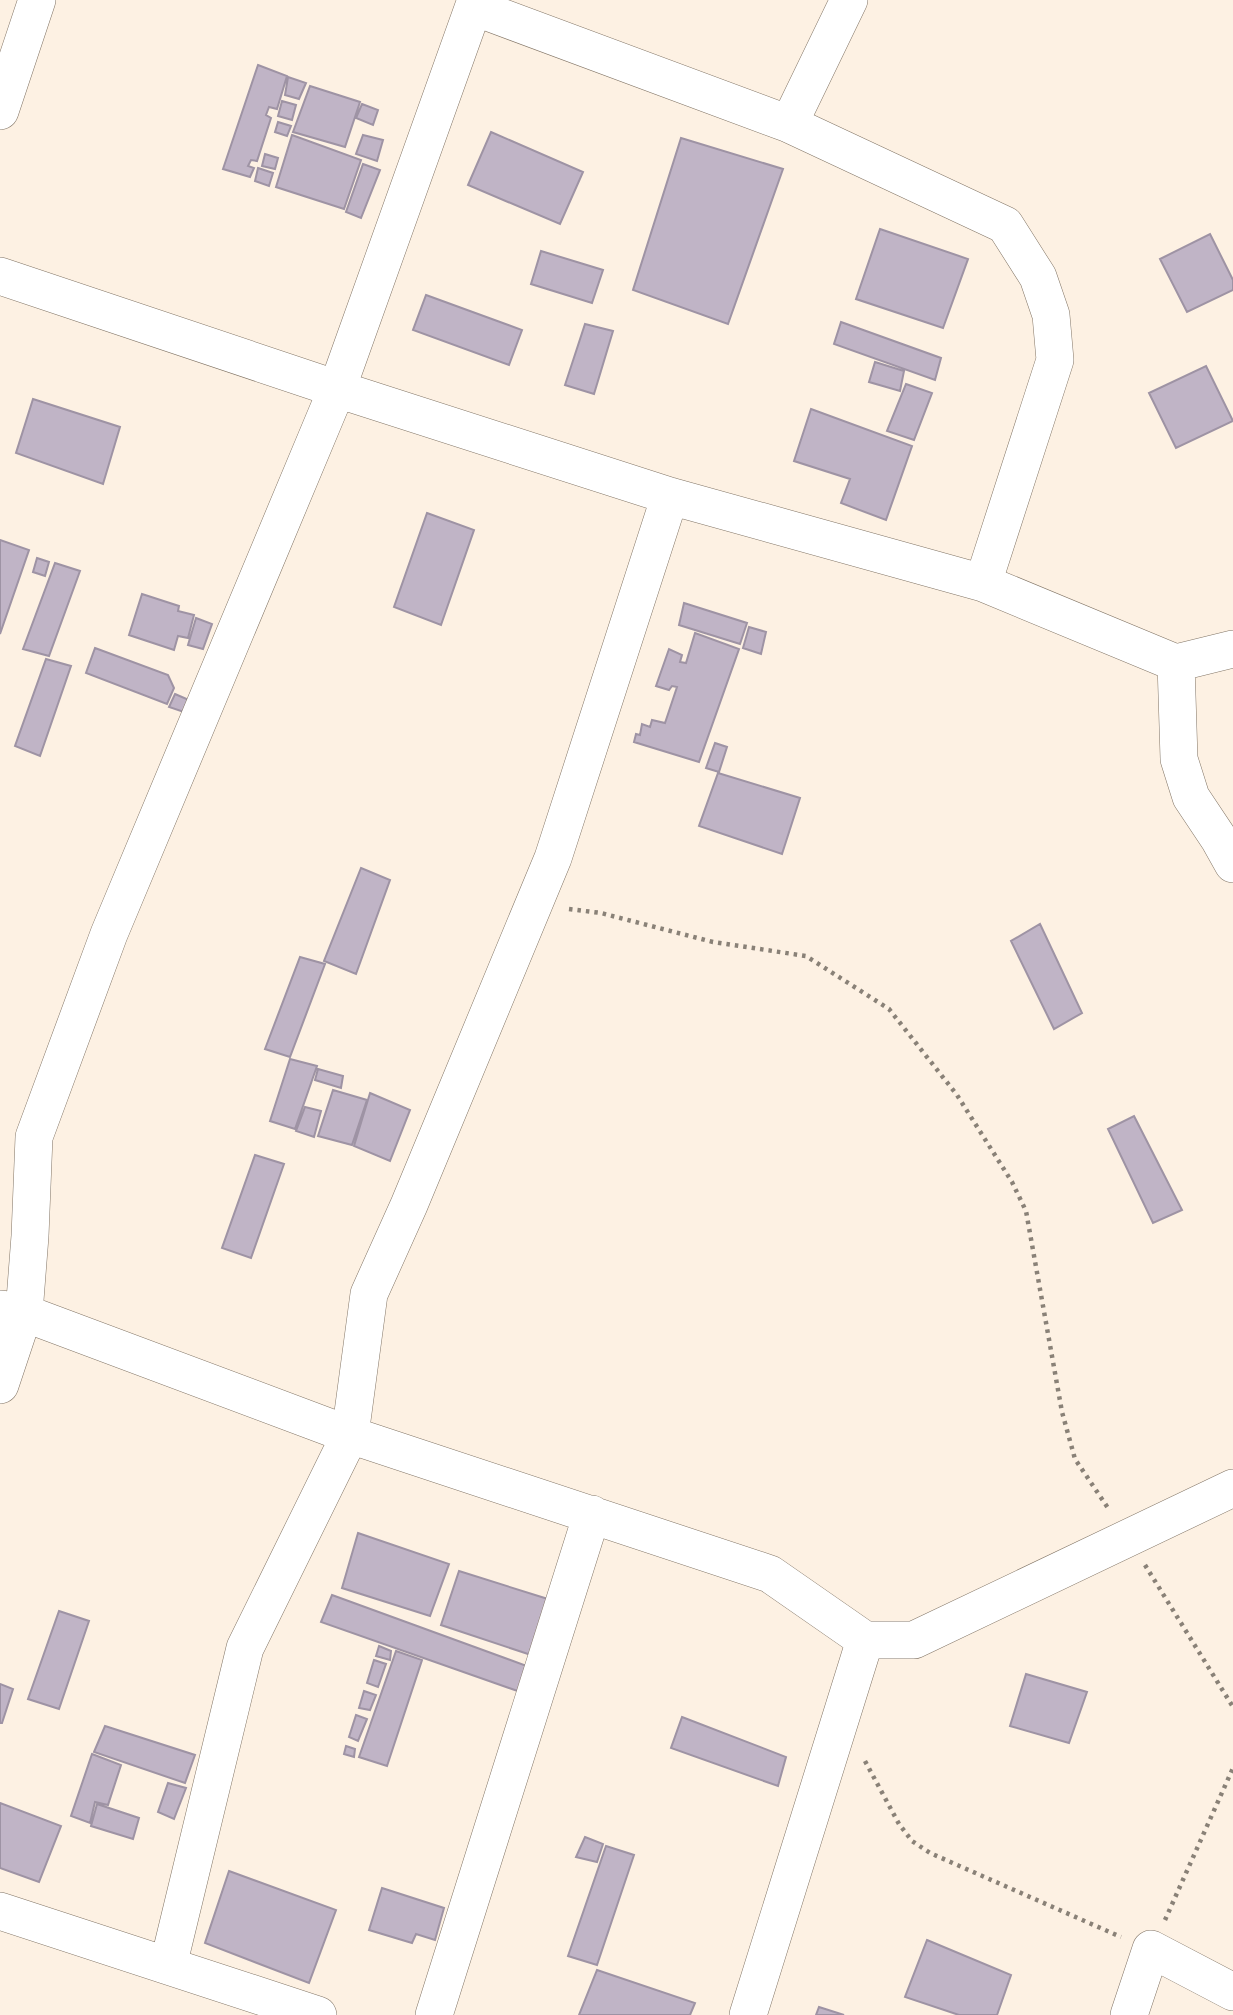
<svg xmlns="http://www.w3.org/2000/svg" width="1233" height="2015" font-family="Inter,sans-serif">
<rect width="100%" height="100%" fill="#fdf1e3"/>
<path fill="#c0b4c6" stroke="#9e93a4" stroke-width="2" d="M258,65L287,76L277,109L269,107L266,115L271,118L257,161L251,160L248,166L254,168L250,177L223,169Z
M288,77L306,83L299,99L285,95Z
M310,86L360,102L345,147L293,132Z
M282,101L296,105L292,120L278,116Z
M362,104L378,110L373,125L356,118Z
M278,122L291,126L287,136L275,132Z
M491,132L583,172L560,224L468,185Z
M292,135L361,160L344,209L276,187Z
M363,135L383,140L377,161L356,154Z
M681,138L783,169L728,324L633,290Z
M265,154L278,158L275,169L262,166Z
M363,164L380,170L361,218L346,212Z
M258,168L273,173L269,186L255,181Z
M880,229L968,259L943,328L856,299Z
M1210,234L1233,280V290L1187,312L1160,259Z
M541,251L603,270L592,303L531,284Z
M426,295L522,330L509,365L413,330Z
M841,322L941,358L935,380L834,344Z
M585,324L613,331L594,394L565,385Z
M875,362L904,371L900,391L869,382Z
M1206,366L1233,421L1176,448L1149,393Z
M906,384L932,393L914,440L887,431Z
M33,399L120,427L103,484L16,453Z
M811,409L912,446L886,520L841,503L850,479L794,461Z
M427,513L474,530L441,625L394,607Z
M0,540L29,550L0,634Z
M37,558L49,562L45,576L33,572Z
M55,563L80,571L49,656L23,649Z
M142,594L179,606L178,611L194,615L188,638L178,636L174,650L129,635Z
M684,603L747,623L740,644L679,625Z
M196,618L212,624L203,649L188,645Z
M749,627L766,632L761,654L743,648Z
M695,633L739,649L699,762L634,742L636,734L640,735L642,724L650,727L652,720L665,723L677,687L672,686L669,690L656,686L669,649L682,655L680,662L686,663Z
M95,648L168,675L174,688L167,704L86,673Z
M46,659L71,666L40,756L15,746Z
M175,694L189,700L184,712L169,707Z
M715,743L727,747L719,772L706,768Z
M718,773L800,798L782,854L699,826Z
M361,868L390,880L356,974L324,961Z
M1040,924L1082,1013L1054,1029L1011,941Z
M300,957L325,964L290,1057L265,1049Z
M290,1059L317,1066L295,1129L270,1121Z
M318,1069L343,1076L341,1088L315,1080Z
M333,1090L367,1100L352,1145L318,1136Z
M370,1093L410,1110L390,1161L354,1146Z
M305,1107L321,1111L314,1137L296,1131Z
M1134,1116L1182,1210L1153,1223L1108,1129Z
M255,1155L284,1164L251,1258L222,1248Z
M358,1533L449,1564L430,1616L342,1588Z
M459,1571L551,1600L531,1655L441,1625Z
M332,1595L535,1669L526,1694L321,1622Z
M59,1611L89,1621L59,1709L28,1699Z
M379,1646L391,1651L390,1660L376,1656Z
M396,1651L422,1660L387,1766L359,1757Z
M374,1660L386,1664L378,1687L367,1683Z
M1026,1674L1087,1692L1069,1743L1010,1726Z
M0,1684L13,1689L2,1723H0Z
M364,1691L376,1695L370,1710L359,1708Z
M356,1715L367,1719L358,1741L349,1737Z
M682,1717L786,1757L778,1786L671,1748Z
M105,1726L195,1755L185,1783L94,1752Z
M346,1746L355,1749L354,1757L344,1754Z
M92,1754L121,1765L108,1805L95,1802L90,1823L71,1816Z
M168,1783L186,1788L174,1819L158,1812Z
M0,1803L61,1826L39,1882L0,1868Z
M97,1804L139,1818L133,1839L91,1826Z
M585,1837L603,1844L597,1862L576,1857Z
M606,1846L634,1855L597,1965L568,1956Z
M229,1871L336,1910L309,1983L205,1943Z
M382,1888L444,1908L435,1940L416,1934L412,1943L369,1930Z
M927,1940L1011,1975L997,2015H959L905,1997Z
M597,1970L695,2003L690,2015H579Z
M819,2007L844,2015H816Z"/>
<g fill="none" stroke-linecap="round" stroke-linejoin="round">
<g stroke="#827566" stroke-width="38">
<path id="minor" d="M474,7L789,124L1005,225L1038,277L1051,315L1055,360L983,583
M0,111L37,0
M789,124L849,0
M0,276L337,389L670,496L983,583L1176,663L1233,649
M1176,663L1179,759L1191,797L1219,839L1233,864
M1,1309L24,1313L350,1435L770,1574L865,1640H914L1233,1488
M0,1385L24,1313L30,1236L34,1137L109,934L337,389L476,0
M0,1911L318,2015
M168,1966L245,1648L350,1435L369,1294L409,1205L553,858L670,496
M434,2015L592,1514
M748,2015L865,1640
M1129,2015L1151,1949L1233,1992"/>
</g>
<path stroke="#898177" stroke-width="4.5" stroke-dasharray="3.5 5" stroke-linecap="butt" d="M569,909L601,913L713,942L806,956L889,1009L957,1095L1012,1182L1026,1211L1062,1412L1075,1459L1110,1511
M1145,1565L1233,1707
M865,1761L899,1824L912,1841L930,1853L1121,1937
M1165,1920L1233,1768"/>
<use href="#minor" stroke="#fff" stroke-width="37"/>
</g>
</svg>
